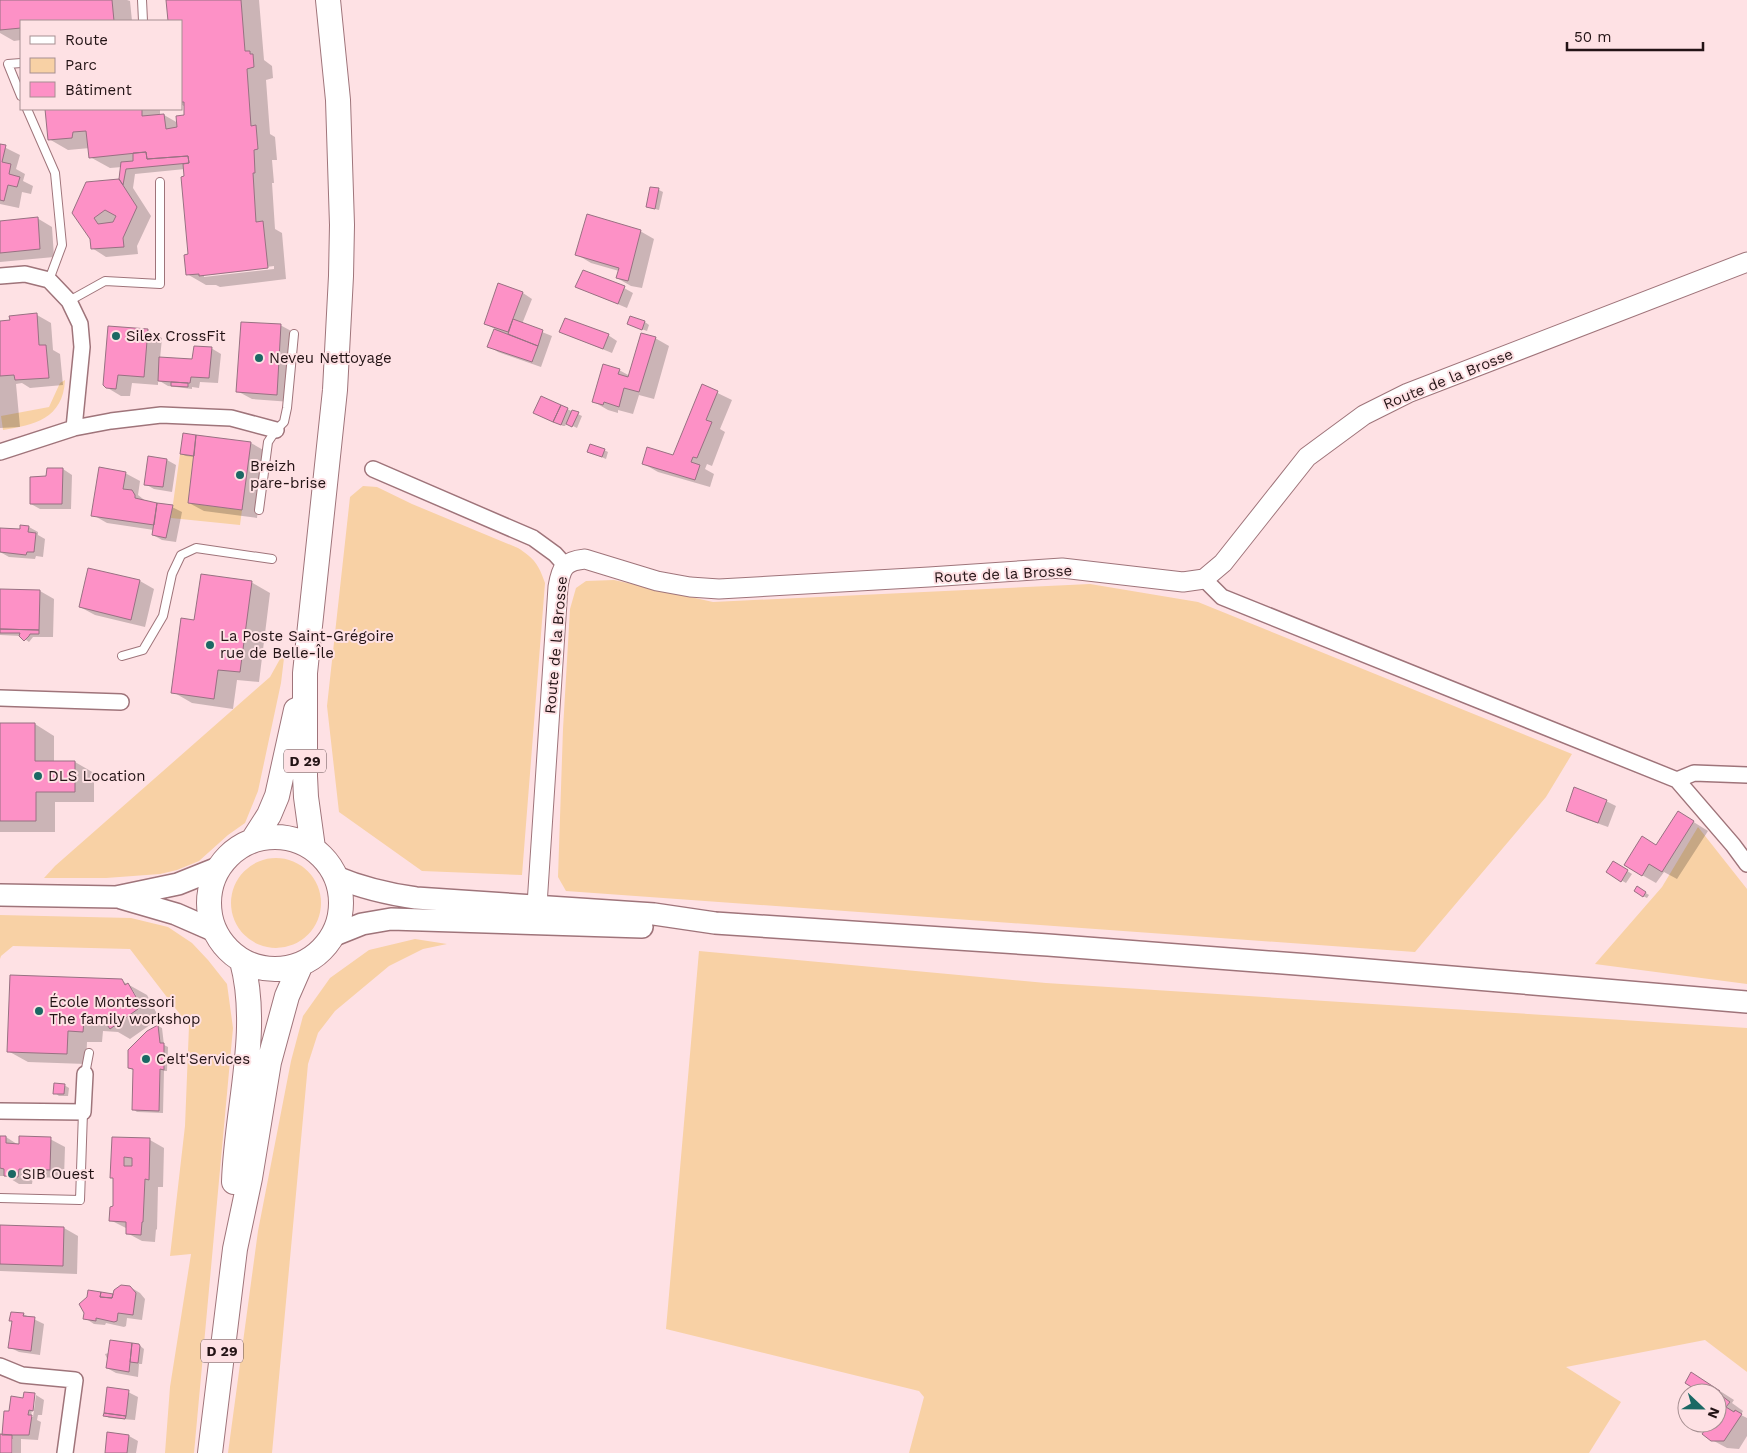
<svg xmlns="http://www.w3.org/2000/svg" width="1747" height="1453" font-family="'Work Sans',sans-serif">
<rect width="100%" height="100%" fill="#fee1e4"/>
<path fill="#f8d1a5" d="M65,380C63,419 34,425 3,430L1,416L49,407L60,383Z
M180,454L194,456L188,503L242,510L240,525L171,518Z
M363,486L377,487L412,504L518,548C534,558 539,565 545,583L522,875L422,871L339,812L327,706L350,497Z
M614,580L713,602L1090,584L1198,602L1572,754L1546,797L1415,952L566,891L558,877L563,729L570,609L576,588L586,581Z
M285,650L281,683L258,791L245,823L228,835L199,861L177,870L160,874L106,878H44L55,866L270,677Z
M1698,827L1747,889V984L1595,964L1662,887Z
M231 903a45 45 0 1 1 90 0a45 45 0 1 1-90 0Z
M0,915L131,918L168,927L192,943L208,960L227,984L233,1028L194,1453H165L170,1387L191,1254L170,1256L185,1126L189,1026L130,949L13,946L1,956L0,959Z
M415,939L447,944L423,949L389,966L335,1011L318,1033L308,1064L272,1453H228L258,1231L291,1061L303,1016L330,978L369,950Z
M699,951L1046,983L1747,1028V1372L1705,1340L1566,1367L1621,1402L1589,1453H909L924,1397L919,1391L666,1329Z"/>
<path fill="#0003" fill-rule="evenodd" d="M0,0H127L130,1L132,21H21V40L14,41L0,33Z
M168,0H259L264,60L272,66L273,78L266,80L270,134L275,137L277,160H272L274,183H272L275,229L282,233L286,279L220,287L216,285H206L187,274L189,255L185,169L135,174L133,188L151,216L137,246L138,254L106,257L92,248L87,183L120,180L122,167L110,168L90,157V148L68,150L49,139L46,109H160V115H164L178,123L185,116V107L181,104V21H170ZM274,266V269L204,277V275Z
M0,145L20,155L16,169L25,174L23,181L33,186L31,194L22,192L19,208L0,204Z
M659,190L663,192L659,210L647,207Z
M37,218L52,227L54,257L0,262V222Z
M640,231L654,239L642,288L631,286L617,278L619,271L591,263L576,254Z
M499,285L523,293L532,299L522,324L552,336L541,367L498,352L489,346L495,329L485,324Z
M577,287L624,288L633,293L627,308Z
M37,315L51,323L53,350L60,354L63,385L30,388L22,383L16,384L20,427L0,428V322Z
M645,322L649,325L647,331L628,324Z
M280,325L295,333L291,402L252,399L237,391Z
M147,330L162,338L160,359L194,360L211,348L221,354L218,383L200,382L199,388L192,387V389L168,386L158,380V385L132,383L130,396H121L106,387Z
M561,331L608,335L617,341L612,353L570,336Z
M655,338L669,346L654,399L639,395L633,414L618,410V413L608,410L594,402L619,370L630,376Z
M703,386L732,400L720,429L725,432L712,466L707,464L705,469L714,474L710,487L658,472L644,464L674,456Z
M567,409L582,416L577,428L567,423L565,426H563L535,413Z
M251,443L265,451L257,518L204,511L189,503L195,457L186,456L181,454Z
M604,450L608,452L606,459L589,452Z
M167,460L176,465L172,492L154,489L145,484Z
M63,469L72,475L71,509H40L31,504L48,477Z
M125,473L140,481L138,495L147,502L172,507L182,512L176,542L162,540L153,535L154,530L107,523L93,515Z
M21,527H29L38,532V535L45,539L43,557L36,556L35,559L9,557L0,552V544L21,531Z
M89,569L140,581L154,589L145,627L95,615L80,607Z
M251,582L270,593L259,682L237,680L233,709L192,703L173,692L195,621Z
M0,590L40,591L54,599L53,637H33L29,642L21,636L0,635Z
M0,724H35L54,736V762H75L94,773V802H55V832H0Z
M1606,801L1616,806L1608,827L1577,816L1567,810Z
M1692,821L1708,831L1677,879L1664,872L1656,883L1642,875L1657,846Z
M1613,862L1632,874L1626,883L1607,872Z
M1641,890L1649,895L1647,898L1643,896Z
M122,981L147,995L157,1014V1020L130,1039L118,1032L103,1031L102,1042H87L86,1064L28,1062L8,1051ZM130,989H132L143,1007L141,1008Z
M158,1026L162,1028L164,1045L168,1047L167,1071H164L163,1113L137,1112L133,1109V1070L129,1068Z
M64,1085L69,1088L68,1096H59L55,1093Z
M0,1137H6L20,1146L50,1139L65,1147L64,1178L33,1177L32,1184H19L6,1176H0Z
M113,1138L150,1140L164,1148L163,1187H158L157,1230L156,1229L155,1242L142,1241L127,1233L128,1229L110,1220L114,1207L115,1179L112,1178Z
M0,1226L64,1228L78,1236L77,1274L0,1271Z
M130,1287L140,1293L145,1299L142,1320L127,1318L126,1326L124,1327L106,1323L105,1325L94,1324L85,1318L114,1296Z
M23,1314L44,1324L40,1355L19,1352L9,1347L13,1322L11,1321Z
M139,1345L144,1349L142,1364H139L138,1377L116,1373L107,1368L108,1361L105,1354Z
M1706,1382L1734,1400L1732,1403L1743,1411L1741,1415L1747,1418V1436L1739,1449L1727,1448L1712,1440L1710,1423H1717V1393H1703Z
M128,1392L138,1397L135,1420L109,1418L105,1415Z
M36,1395L44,1400L42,1415H38L37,1420L41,1422L38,1440L21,1439V1453H13V1439H11V1453H0V1436H4L10,1413L33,1400L31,1417H33Z
M129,1436L138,1441L136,1453H106Z"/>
<path fill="#fd91c6" stroke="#987182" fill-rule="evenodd" d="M0,0H112L114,21H21V28L0,30Z
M166,0H241L245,51H250V54H253L254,67L247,69L251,126L256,125L258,149L254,150L255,173H253L256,222L263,221L268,268L199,276V274L186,275L184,255L188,254L181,177L184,176L183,164L189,163L188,156L147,159L146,152L89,158L86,131L73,132L72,138L48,140L45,109H142V116L164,114L166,129L177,127L176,116L184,115V102H181V21H168Z
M0,144L6,145L2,162L11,164L9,174L20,177L17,187L8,185L4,201L0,200Z
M146,152L147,159L188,156L189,163L126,169L123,185L119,179L121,162L133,161V153Z
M119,179L137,207L123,238L124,247L91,249L90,239L72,213L86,182ZM105,210L116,216L113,222L98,224L94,218Z
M650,187L659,188L655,209L646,207Z
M587,214L641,230L628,281L616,278L619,268L575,255Z
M38,217L40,249L0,253V221Z
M583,270L625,286L618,304L575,287Z
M498,283L523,292L508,332L484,324Z
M37,313L39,345H46L49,378L15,380L14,375L0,376V321L10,320L9,316Z
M630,316L645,321L642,330L627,324Z
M565,318L609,334L603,349L559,332Z
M513,319L543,330L538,346L508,334Z
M241,322L281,324L277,395L236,392Z
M108,326L148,329L144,377L118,375L116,389L106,388L103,385Z
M494,329L538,346L532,362L487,347Z
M641,333L656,337L639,392L624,388L619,407L604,402L603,405L592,402L603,364L620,369L618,374L628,377Z
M194,346L212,347L209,378L191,377L190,383H188L158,381L159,357L192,359Z
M171,382L188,383V387L171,386Z
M702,384L718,391L706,420L712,422L697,458L693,457L691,462L700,465L695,480L642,464L647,447L673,455Z
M541,396L561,405L553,422L533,413Z
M561,405L568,408L561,425L553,422Z
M572,410L579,412L572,427L566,424Z
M183,433L196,435L194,456L180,454Z
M196,435L251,442L242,510L188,503Z
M590,444L605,449L602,457L587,452Z
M148,456L167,459L163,487L144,485Z
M99,467L126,472L123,489L132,490L135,495V498L157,503L154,525L91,516Z
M47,468H63L62,504H30V477L46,476Z
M157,503L173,505L166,538L152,535Z
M20,525L29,526L28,532L36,533L34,552H27L26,555L0,552V528L20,529Z
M88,568L140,580L131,620L79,607Z
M201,574L252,581L240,672L218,670L214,699L171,693L181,618L194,620Z
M0,589L40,590L39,630L0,629Z
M0,629L39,630V634H30L29,636L24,641L19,636L20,633H0Z
M0,723H35V761H75V792H36V821H0Z
M1574,787L1607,800L1598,823L1566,811Z
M1678,811L1694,821L1662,872L1649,864L1642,876L1624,865L1642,836L1656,845Z
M1613,861L1628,870L1621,882L1606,872Z
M1637,886L1646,892L1643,897L1634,891Z
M10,975L122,979L125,985L128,983L139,1002L138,1009L110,1029L105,1022L84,1021L83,1032L68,1031L67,1054L7,1052Z
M158,1025L160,1043H164V1070L160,1069L159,1111L132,1110L133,1069L128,1068V1050L147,1031Z
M54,1083L65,1084L64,1094H53Z
M0,1136H6V1143L19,1144V1136L51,1137L50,1170L19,1169L18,1177L4,1176V1169L0,1168Z
M112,1137L150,1138L149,1180L145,1179L143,1222H142L141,1235L126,1234V1222L109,1221L110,1207L113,1206V1178H110ZM124,1157L132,1158V1166H124Z
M0,1225L64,1227L63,1266L0,1264Z
M121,1285L130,1286L136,1293L133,1315L118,1313L117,1321L114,1322L96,1318V1321L83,1319L84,1313L79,1304L87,1297L88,1290L101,1292L100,1297L112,1298L114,1290Z
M101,1292L113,1294L112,1298L100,1297Z
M11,1312L24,1313L23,1316L35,1317L31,1351L8,1348L12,1321H9Z
M110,1340L132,1343L129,1372L106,1368Z
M132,1343L139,1344L140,1346L138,1363L130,1362Z
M1691,1372L1720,1391L1718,1393L1730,1402L1726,1407L1734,1412L1735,1410L1742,1414L1724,1441H1711L1702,1434L1709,1424L1708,1423H1717V1393H1701L1685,1383Z
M107,1387L129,1390L126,1416L104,1413Z
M24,1392L35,1393L33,1411L29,1410L28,1415H32L29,1435H2L4,1411H9L11,1396L23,1398Z
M104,1413L126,1416L125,1419L103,1416Z
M107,1432L129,1435L127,1453H105Z
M0,1434L12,1435V1453H0Z"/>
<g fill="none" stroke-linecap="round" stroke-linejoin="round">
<g stroke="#9f747a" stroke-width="10">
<path id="service" d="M142,0L143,21
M21,63L8,64L21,96
M27,109L55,173L62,245L49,280
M69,301L105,281L160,284V182
M259,510L268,442L276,430L284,422L287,408L294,334
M122,656L143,650L163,616L172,574L181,555L196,548L272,559
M85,1074L89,1053
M0,1198L80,1200L83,1112"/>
</g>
<g stroke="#9f747a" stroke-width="18">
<path id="minor" d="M0,276L25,274L49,280L69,301L80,324L82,347L74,428
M0,452L74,428L111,421L161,415L231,418L276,430
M373,469L533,538L555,554L565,565
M1204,579L1222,597L1677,780L1733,845L1747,864
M0,698L121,702
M1677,780L1694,773L1747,775
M0,1111L83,1112L85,1074
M0,1366L22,1375L75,1380L65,1453"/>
</g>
<g stroke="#9f747a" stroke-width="21">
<path id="tertiary" d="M536,920L558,587C561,568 564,561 585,559L657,581L690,587L719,589L929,577L1062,568L1183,582L1204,579L1223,563L1307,457L1364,415L1408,393L1747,262"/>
</g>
<g stroke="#9f747a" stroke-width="24">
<path id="secondary" d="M336,877C362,888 388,894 416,898L654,914L715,923L1048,945L1309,965L1747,1002
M0,895L116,897L178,884L218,868
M121,898L176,914L215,931
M332,936L362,924L391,919L642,927"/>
</g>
<g stroke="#9f747a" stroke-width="26">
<path id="primary" d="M209 903a66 66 0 1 1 132 0a66 66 0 1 1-132 0Z
M253,840L269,815L277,796L296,710
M313,848L306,797L305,776V673L335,390L341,276L342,225L338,100L328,0
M234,1182C236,1110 261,1031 242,961
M210,1453L235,1249L250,1178L269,1062L287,996L301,964"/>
</g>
<use href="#service" stroke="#fff" stroke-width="8"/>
<use href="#minor" stroke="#fff" stroke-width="15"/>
<use href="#tertiary" stroke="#fff" stroke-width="19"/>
<use href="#secondary" stroke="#fff" stroke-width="21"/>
<use href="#primary" stroke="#fff" stroke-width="24"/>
</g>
<g fill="#1b6864" stroke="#fee1e4" stroke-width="2">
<circle cx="116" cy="336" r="5"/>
<circle cx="259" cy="358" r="5"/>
<circle cx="240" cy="475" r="5"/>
<circle cx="210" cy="645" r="5"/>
<circle cx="38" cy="776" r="5"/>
<circle cx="39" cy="1011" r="5"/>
<circle cx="146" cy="1059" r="5"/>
<circle cx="12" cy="1174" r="5"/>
</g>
<g text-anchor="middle" stroke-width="4" stroke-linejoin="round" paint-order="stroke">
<g fill="#fee1e4" stroke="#655153" stroke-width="1">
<rect x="284" y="749.5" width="42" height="23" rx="4"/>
<rect x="201" y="1339.5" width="42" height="23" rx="4"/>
</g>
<g font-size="14" font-weight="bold" fill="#231315">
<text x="305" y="766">D 29</text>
<text x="222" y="1356">D 29</text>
</g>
<g font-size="15" fill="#231315" stroke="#fee1e4" text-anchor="start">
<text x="126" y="341">Silex CrossFit</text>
<text x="269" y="363">Neveu Nettoyage</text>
<text x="250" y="471">Breizh<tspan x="250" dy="17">pare-brise</tspan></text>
<text x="220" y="641">La Poste Saint-Grégoire<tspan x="220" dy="17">rue de Belle-Île</tspan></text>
<text x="48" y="781">DLS Location</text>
<text x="49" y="1007">École Montessori<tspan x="49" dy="17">The family workshop</tspan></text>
<text x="156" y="1064">Celt'Services</text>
<text x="22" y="1179">SIB Ouest</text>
</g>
<g font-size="15" fill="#231315" stroke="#fee1e4">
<text transform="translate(1448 379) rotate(-22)" y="5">Route de la Brosse</text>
<text transform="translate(1003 574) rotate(-3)" y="5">Route de la Brosse</text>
<text transform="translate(556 645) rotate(-85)" y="5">Route de la Brosse</text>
</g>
</g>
<rect x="20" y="20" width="162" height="90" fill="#fee1e4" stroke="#a68f91"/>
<rect x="30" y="36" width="25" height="8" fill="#ffffff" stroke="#a68f91"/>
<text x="65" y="45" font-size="15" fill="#231315">Route</text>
<rect x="30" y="58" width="25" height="15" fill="#f8d1a5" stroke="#a68f91"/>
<text x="65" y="70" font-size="15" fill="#231315">Parc</text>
<rect x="30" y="82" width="25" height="15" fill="#fd91c6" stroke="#a68f91"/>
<text x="65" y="95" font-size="15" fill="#231315">Bâtiment</text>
<g transform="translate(1702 1408) rotate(112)"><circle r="24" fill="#fee1e4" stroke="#a68f91"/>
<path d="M0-4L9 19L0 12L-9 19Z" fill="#1b6864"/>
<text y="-8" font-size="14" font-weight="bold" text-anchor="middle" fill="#231315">N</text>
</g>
<path d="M1567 42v8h136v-8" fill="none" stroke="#231315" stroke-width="2.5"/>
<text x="1574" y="42" font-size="15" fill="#231315" stroke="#fee1e4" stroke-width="4" paint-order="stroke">50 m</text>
</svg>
